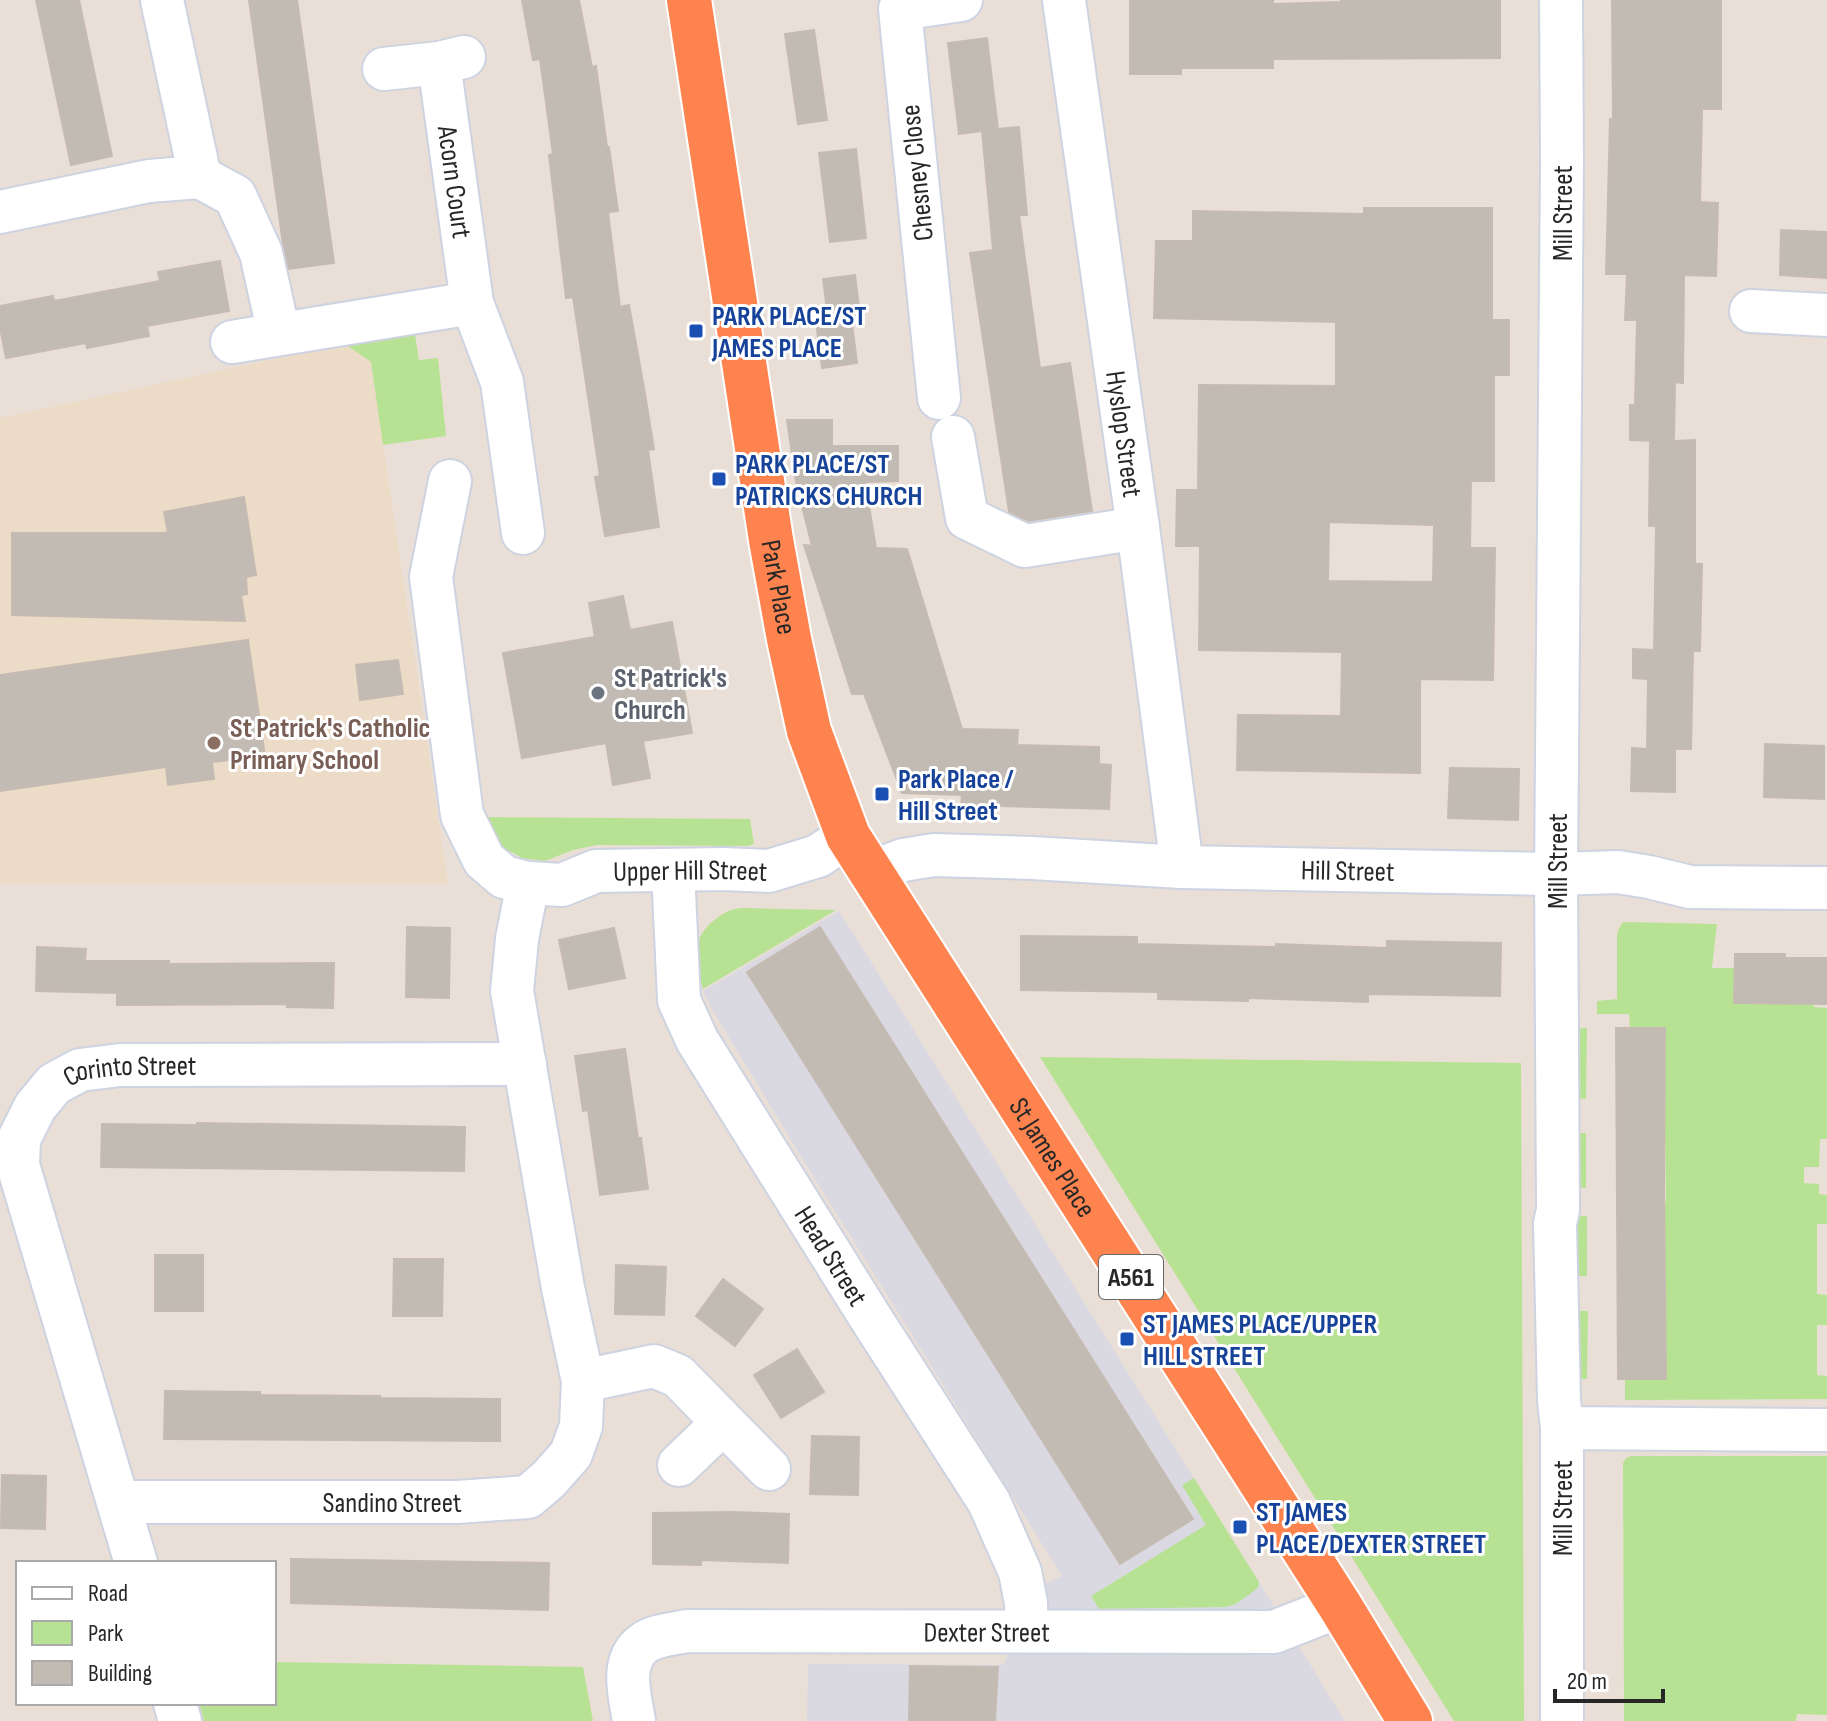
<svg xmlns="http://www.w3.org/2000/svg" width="1827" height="1721" font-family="'Sofia Sans Condensed',sans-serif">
<rect width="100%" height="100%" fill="#eadfd7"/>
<path fill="#dad9e2" d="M839,911L1259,1582L1345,1721H807L808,1664L1003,1665L1044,1583H1047L1062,1576L800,1155L711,1008L703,991Z"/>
<path fill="#ecdbc6" d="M345,344L371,362L448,884H0V418Z"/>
<path fill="#b8e293" d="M415,334L419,360L438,358L446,436L383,445L371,362L345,344Z
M484,817L750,819L754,844L748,846L597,845L573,850L545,861L522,858L502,847L492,837Z
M741,908L836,910L703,989C693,960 690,938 717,918C725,912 731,909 741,908Z
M1623,922L1717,924L1712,968H1735L1734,1003L1784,1004L1785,969H1814V1007L1827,1008V1139H1820L1819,1167H1804V1183L1819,1184V1194L1827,1195V1224H1817V1294L1827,1295V1325H1817V1375L1827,1376V1399L1625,1400V1379H1666V1308H1632L1665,1276L1664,1218H1635V1203L1666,1202L1665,1130H1632L1627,1099H1665V1029L1630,1028L1629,1014H1597V1001L1617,999V935L1619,928Z
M1587,1028L1586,1099L1573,1098V1029Z
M1040,1057L1521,1063L1524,1721H1454Z
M1574,1133H1586V1188L1574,1187Z
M1574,1216H1587V1276H1573Z
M1575,1311H1588L1587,1379H1574Z
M1631,1456H1827V1715L1797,1714L1796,1721H1624L1623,1463L1626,1458Z
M1194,1478L1259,1582L1258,1588L1236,1604L1225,1607L1099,1609L1091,1596L1206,1525L1182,1485Z
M274,1662L583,1667L593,1721H204L199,1703H274Z"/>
<path fill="#c2bbb3" stroke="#c5bbb2" stroke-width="2" fill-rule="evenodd" d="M36,0H79L112,156L71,165Z
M249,0H297L334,263L289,269L283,244Z
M522,0H579L592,67L596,66L607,147H609L618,211L608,212L620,307L629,305L644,388L654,449L648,450L659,527L605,536L595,477L600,476L573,297L566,298L549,155L553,154L540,59L533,60Z
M1130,0H1273V4L1341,2V0H1500V58L1273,59V68H1181V74H1130Z
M1612,0H1721V109H1702L1700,202L1718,203L1716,276L1684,275L1683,383L1675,382L1674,441L1695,440V564H1702L1700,651H1693L1691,749H1675V792L1631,791L1632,748L1647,749L1648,679L1633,678V649L1654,650L1656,526H1649L1650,441H1658L1630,440V405H1635L1637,320H1625L1627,274H1606L1610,119H1613Z
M814,30L827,120L798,124L785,34Z
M987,38L998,129L1019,127L1027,215H1019L1040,368L1070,363L1092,511L1029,521L1009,512L970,253L993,250L982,131L959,134L948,43Z
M856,149L866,238L830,242L819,153Z
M1364,208H1492V320H1509V375H1494V481H1471L1470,548H1495L1493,680L1420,679V773L1237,770L1238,715L1341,716L1342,652L1199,650L1200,546H1176L1177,490H1198L1199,385L1336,386V322L1154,318L1156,241H1193V211L1364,214ZM1329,522L1434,525L1433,582L1328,581Z
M1781,230L1827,232V278L1780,275Z
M220,261L229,311L147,326L149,336L87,348L86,343L6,358L0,328V306L53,296L54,301L160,281L158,272Z
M855,275L860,315L828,319L823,279Z
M851,316L857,363L822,368L816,321Z
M787,420H832V446H898V481L865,482L876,548L907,549L962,729L1018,730L1017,745L1099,747V764L1111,765L1109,809L961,805L962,795L902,793L864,694H852L804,545L812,546L796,482Z
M244,497L256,575L246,577L247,594L241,595L245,621L12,615V533H168L164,512Z
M623,596L630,630L672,622L692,733L643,741L650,778L613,785L606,743L522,758L503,653L595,637L589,603Z
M248,640L265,756L212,762L214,779L168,785L166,767L0,791V675Z
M398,660L403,694L360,700L356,665Z
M1765,744L1824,746V799L1764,797Z
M1450,768L1519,769L1518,820L1448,818Z
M407,927L450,928L449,998L406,997Z
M820,927L1193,1519L1120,1564L747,972Z
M614,928L625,978L569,989L559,940Z
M1021,936L1137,937V944L1276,947V944L1387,948V941L1501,943L1500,996L1368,994V1002L1248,998V1001L1158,999V992L1021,990Z
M37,947L86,949L85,961H169V964L334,963L333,1008L287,1007V1004L117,1005V993L36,991Z
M1735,954H1785V958H1827V1004L1734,1003Z
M1616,1028H1665L1664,1188L1666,1379H1618Z
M625,1049L638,1138H641L648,1189L600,1195L588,1110L583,1111L575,1056Z
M197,1123L465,1127L464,1171L101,1167L102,1124L197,1125Z
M155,1255H203V1311H155Z
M394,1259H443L442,1316H393Z
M616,1265L666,1267L664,1315L615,1314Z
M723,1279L763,1309L735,1346L696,1316Z
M797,1349L824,1392L781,1418L754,1375Z
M165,1391L260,1392V1395L380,1396V1398L500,1399V1441L164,1439Z
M812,1436L859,1437L858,1495L810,1494Z
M2,1475L46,1476L45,1529L1,1528Z
M732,1512L789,1514L788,1563L701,1560V1565L653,1564V1513Z
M291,1559L549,1563L548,1610L291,1603Z
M910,1666L998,1667L995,1721H909Z"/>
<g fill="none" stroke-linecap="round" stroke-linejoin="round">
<g stroke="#cdd3e0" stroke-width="46">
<g id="minor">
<path d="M162,0L200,177"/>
<path id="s1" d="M1064,0L1138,528L1182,867"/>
<path d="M1561,0L1562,161L1556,874L1558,1210L1555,1223L1559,1400L1562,1428V1721"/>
<path id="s2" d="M439,63L472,303L502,382L523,533"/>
<path d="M384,69L439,63L464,57"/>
<path d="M0,212L149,181L200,177L235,196L261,253L279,334"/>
<path d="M1751,311L1827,315"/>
<path d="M232,342L472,303"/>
<path d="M939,398L900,9L961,0"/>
<path d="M953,437L967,518L1025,546L1138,528"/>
<path id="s3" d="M450,481L431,577L462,815L484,860L504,877L528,883L562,885L596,871L724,869L769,871L818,856L848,836"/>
<path id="s4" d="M673,870L679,1000L697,1040L870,1317L989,1502L1020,1572L1026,1603L1027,1631"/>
<path id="s5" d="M871,873L903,860L934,855L1032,858L1182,867L1556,874L1618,872L1649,877L1690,887L1827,888"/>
<path d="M583,1381L654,1366L678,1376L769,1469"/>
<path d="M1562,1428L1827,1430"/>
<path d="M679,1465L723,1423"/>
<path id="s6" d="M118,1502H457L528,1497L549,1479L571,1454L581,1426L583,1381L563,1288L512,991L517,939L528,883"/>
<path id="s7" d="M136,1563L18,1165L19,1139L35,1107L54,1084L80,1070L120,1065L525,1064"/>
<path d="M175,1703L180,1721"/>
<path id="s8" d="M634,1721C630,1696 619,1661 644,1643C655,1635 674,1634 687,1631L1274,1632L1340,1606"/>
</g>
</g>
<g stroke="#fff" stroke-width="48">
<g id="highway">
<path id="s9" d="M689,0L771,540L789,639L809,731L848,836L1340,1606L1410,1721"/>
</g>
</g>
<use href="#minor" stroke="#fff" stroke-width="42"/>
<use href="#highway" stroke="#fe834e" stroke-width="44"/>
</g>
<g fill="#1a4fb4" stroke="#fff" stroke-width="3">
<rect x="688" y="323" width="16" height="16" rx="4"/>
<rect x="711" y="471" width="16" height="16" rx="4"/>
<rect x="874" y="786" width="16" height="16" rx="4"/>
<rect x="1119" y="1331" width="16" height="16" rx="4"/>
<rect x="1232" y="1519" width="16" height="16" rx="4"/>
</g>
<circle fill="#6b7280" stroke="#fff" stroke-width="3" cx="598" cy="693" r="8"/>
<circle fill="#8d6e63" stroke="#fff" stroke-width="3" cx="214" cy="743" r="8"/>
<g text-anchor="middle" stroke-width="6" stroke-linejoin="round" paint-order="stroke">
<rect fill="#fff" stroke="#686868" stroke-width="2" x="1099" y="1255" width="64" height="44" rx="6"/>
<g font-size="26" font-weight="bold" fill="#272727">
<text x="1131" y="1286">A561</text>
</g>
<g font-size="28" fill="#272727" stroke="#fff">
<text transform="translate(916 173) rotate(-96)" y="10">Chesney Close</text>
<text dy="10" stroke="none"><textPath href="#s2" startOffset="120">Acorn Court</textPath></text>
<text transform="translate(1562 213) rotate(-90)" y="10">Mill Street</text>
<text dy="10" stroke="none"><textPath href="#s1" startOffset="438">Hyslop Street</textPath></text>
<text dy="10" stroke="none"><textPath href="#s9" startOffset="594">Park Place</textPath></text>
<text transform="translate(1557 861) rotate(-90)" y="10">Mill Street</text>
<text dy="10" stroke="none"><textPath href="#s3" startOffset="604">Upper Hill Street</textPath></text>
<text dy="10" stroke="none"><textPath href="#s5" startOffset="480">Hill Street</textPath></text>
<text dy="10" stroke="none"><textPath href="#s7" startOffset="586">Corinto Street</textPath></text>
<text dy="10" stroke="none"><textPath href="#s9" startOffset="1234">St James Place</textPath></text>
<text dy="10" stroke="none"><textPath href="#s4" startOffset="428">Head Street</textPath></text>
<text dy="10" stroke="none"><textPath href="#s6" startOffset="274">Sandino Street</textPath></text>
<text transform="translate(1562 1508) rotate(-90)" y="10">Mill Street</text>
<text dy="10" stroke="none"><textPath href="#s8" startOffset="428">Dexter Street</textPath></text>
</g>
<g font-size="28" font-weight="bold" fill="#164399" stroke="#fff" text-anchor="start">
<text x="712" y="325">PARK PLACE/ST<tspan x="712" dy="32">JAMES PLACE</tspan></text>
<text x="735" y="473">PARK PLACE/ST<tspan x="735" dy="32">PATRICKS CHURCH</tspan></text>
<text x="898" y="788">Park Place /<tspan x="898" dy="32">Hill Street</tspan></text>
<text x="1143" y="1333">ST JAMES PLACE/UPPER<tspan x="1143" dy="32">HILL STREET</tspan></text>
<text x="1256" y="1521">ST JAMES<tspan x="1256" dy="32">PLACE/DEXTER STREET</tspan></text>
</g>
<g font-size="28" font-weight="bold" fill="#5b616d" stroke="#fff" text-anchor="start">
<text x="614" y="687">St Patrick's<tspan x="614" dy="32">Church</tspan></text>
</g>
<g font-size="28" font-weight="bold" fill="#785e54" stroke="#fff" text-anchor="start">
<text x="230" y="737">St Patrick's Catholic<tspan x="230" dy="32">Primary School</tspan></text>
</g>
</g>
<rect x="16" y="1561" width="260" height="144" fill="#ffffff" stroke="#a9a9a9" stroke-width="2"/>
<rect x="32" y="1587" width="40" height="12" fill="#ffffff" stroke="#a9a9a9" stroke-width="2"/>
<text x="88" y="1601" font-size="24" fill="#272727">Road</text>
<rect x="32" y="1621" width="40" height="24" fill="#b8e293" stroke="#a9a9a9" stroke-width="2"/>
<text x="88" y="1641" font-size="24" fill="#272727">Park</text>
<rect x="32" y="1661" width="40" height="24" fill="#c2bbb3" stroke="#a9a9a9" stroke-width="2"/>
<text x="88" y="1681" font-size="24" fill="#272727">Building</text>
<path d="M1555 1689v12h108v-12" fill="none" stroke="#272727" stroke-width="4"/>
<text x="1567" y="1689" font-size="24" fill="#272727" stroke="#ffffff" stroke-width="6" paint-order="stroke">20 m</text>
</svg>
